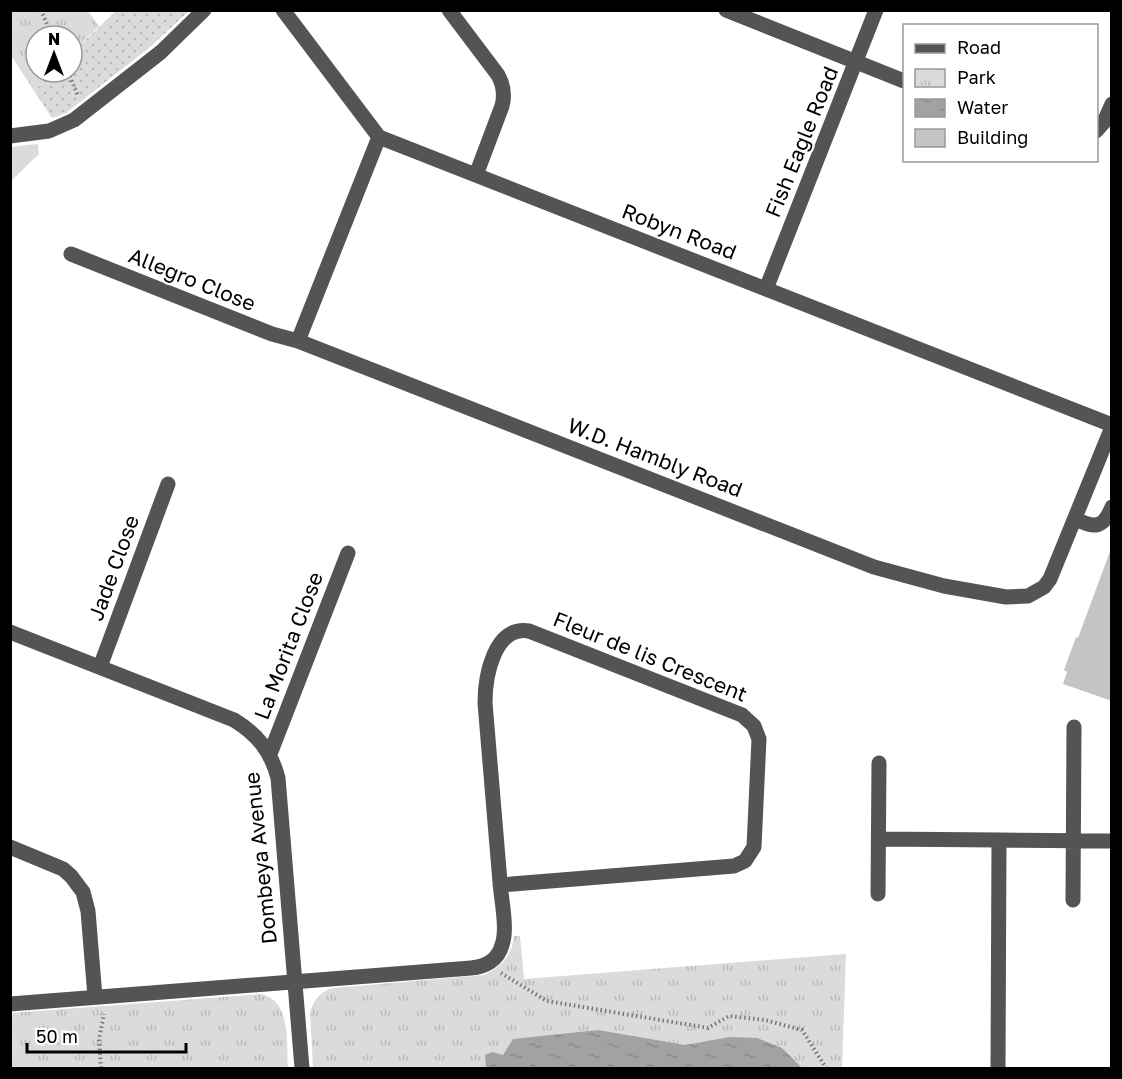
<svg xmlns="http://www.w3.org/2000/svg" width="1122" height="1079" font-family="'Golos Text',sans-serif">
<defs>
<pattern id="grass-dots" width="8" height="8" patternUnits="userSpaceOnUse" patternTransform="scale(1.5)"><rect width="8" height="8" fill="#dbdbdb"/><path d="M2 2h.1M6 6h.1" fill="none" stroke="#bababa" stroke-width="1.8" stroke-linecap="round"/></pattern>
<pattern id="park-tufts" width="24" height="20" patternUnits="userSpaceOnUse" patternTransform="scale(1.5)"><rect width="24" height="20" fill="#dbdbdb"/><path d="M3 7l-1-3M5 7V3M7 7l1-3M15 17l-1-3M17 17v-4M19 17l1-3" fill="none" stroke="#bababa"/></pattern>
<pattern id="water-ripples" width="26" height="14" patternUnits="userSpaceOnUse" patternTransform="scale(1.5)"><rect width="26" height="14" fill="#a2a2a2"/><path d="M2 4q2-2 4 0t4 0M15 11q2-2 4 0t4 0" fill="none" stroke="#8a8a8a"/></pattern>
</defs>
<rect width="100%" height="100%" fill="#fff"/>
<path fill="url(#grass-dots)" d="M116,11H189L149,48L66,113L52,118L34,91L53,72H72V53Z"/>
<path fill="url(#park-tufts)" d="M10,11H88L99,26L72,53V36H36V72H53L34,91L11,55Z
M38,144L39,154L11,181V147Z
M514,936H520L524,979L846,954L842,1068H313L310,1012C314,999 321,991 333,988L484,975C501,967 512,956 514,936Z
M261,994C292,1001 286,1043 288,1068H11V1013Z"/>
<path fill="url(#water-ripples)" d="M598,1030L685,1045L730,1037L757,1038L782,1048L802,1068H486L485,1055L492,1052L503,1055L513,1039Z"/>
<path fill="#c4c4c4" d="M1112,546V701L1063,684L1067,672L1064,670L1076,637L1078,638Z"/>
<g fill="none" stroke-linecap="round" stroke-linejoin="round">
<path stroke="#767676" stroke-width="4" stroke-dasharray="1.5 3" stroke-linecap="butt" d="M41,10L52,36
M68,72L78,96
M501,973L547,1001L708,1028L729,1016L765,1020L802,1030L826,1068
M101,1068L99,1039L104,1014"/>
<path stroke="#545454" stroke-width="15" d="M283,10L379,137L1112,425
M449,10L498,75C504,86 505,95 502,106L476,175
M726,10L904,81
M1096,131L1104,122L1112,104
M10,136L49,131L74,120L161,52L204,10
M379,137L298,341L874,567L944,586L1006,597L1028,596L1044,587L1050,579L1112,427
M71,254L272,334L298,341
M766,289L876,10
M1075,519C1095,528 1103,529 1112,507
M10,632L234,720C257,734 271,751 278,778L302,1068
M100,667L168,484
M270,754L348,553
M879,839L999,840
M10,847L63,869L71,876L83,892L88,911L95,997
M878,894L879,763
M1073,900L1074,727
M10,1004L471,968C485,967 498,960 502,945C508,929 501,899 500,882C495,822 490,763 485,703C485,677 494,625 529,631L742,715L754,726L759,739L754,847L745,861L734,866L500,885
M998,1068L999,840L1112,841"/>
</g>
<g text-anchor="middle" stroke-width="4.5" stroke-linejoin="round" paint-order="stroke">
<g font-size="21" fill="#000" stroke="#fff">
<text transform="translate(802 142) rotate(-68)" y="7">Fish Eagle Road</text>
<text transform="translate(679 232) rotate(21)" y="7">Robyn Road</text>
<text transform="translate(192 280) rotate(22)" y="7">Allegro Close</text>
<text transform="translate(655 458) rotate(21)" y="7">W.D. Hambly Road</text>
<text transform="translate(114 568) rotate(-70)" y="7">Jade Close</text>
<text transform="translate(289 646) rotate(-69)" y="7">La Morita Close</text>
<text transform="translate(650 657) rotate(22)" y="7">Fleur de lis Crescent</text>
<text transform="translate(261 858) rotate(-96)" y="7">Dombeya Avenue</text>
</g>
</g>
<rect width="1122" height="1079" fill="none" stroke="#000000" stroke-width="24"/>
<rect x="903" y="24" width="195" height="138" fill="#ffffff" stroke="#999999" stroke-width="1.5"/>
<rect x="915" y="44" width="30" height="9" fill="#545454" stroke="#999999" stroke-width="1.5"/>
<text x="957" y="54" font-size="18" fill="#000000">Road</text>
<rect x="915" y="69" width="30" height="18" fill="url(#park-tufts)" stroke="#999999" stroke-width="1.5"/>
<text x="957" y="84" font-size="18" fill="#000000">Park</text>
<rect x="915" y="99" width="30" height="18" fill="url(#water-ripples)" stroke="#999999" stroke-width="1.5"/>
<text x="957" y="114" font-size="18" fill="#000000">Water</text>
<rect x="915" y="129" width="30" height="18" fill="#c4c4c4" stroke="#999999" stroke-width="1.5"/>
<text x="957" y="144" font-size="18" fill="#000000">Building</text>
<g transform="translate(54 54)"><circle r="28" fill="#ffffff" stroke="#999999" stroke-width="1.5"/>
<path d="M0-4.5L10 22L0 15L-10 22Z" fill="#000000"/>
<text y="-9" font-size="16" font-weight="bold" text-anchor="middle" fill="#000000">N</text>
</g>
<path d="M27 1043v9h159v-9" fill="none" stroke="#000000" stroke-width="3"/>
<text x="36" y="1043" font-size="18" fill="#000000" stroke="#ffffff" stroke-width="4.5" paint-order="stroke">50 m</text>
</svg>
